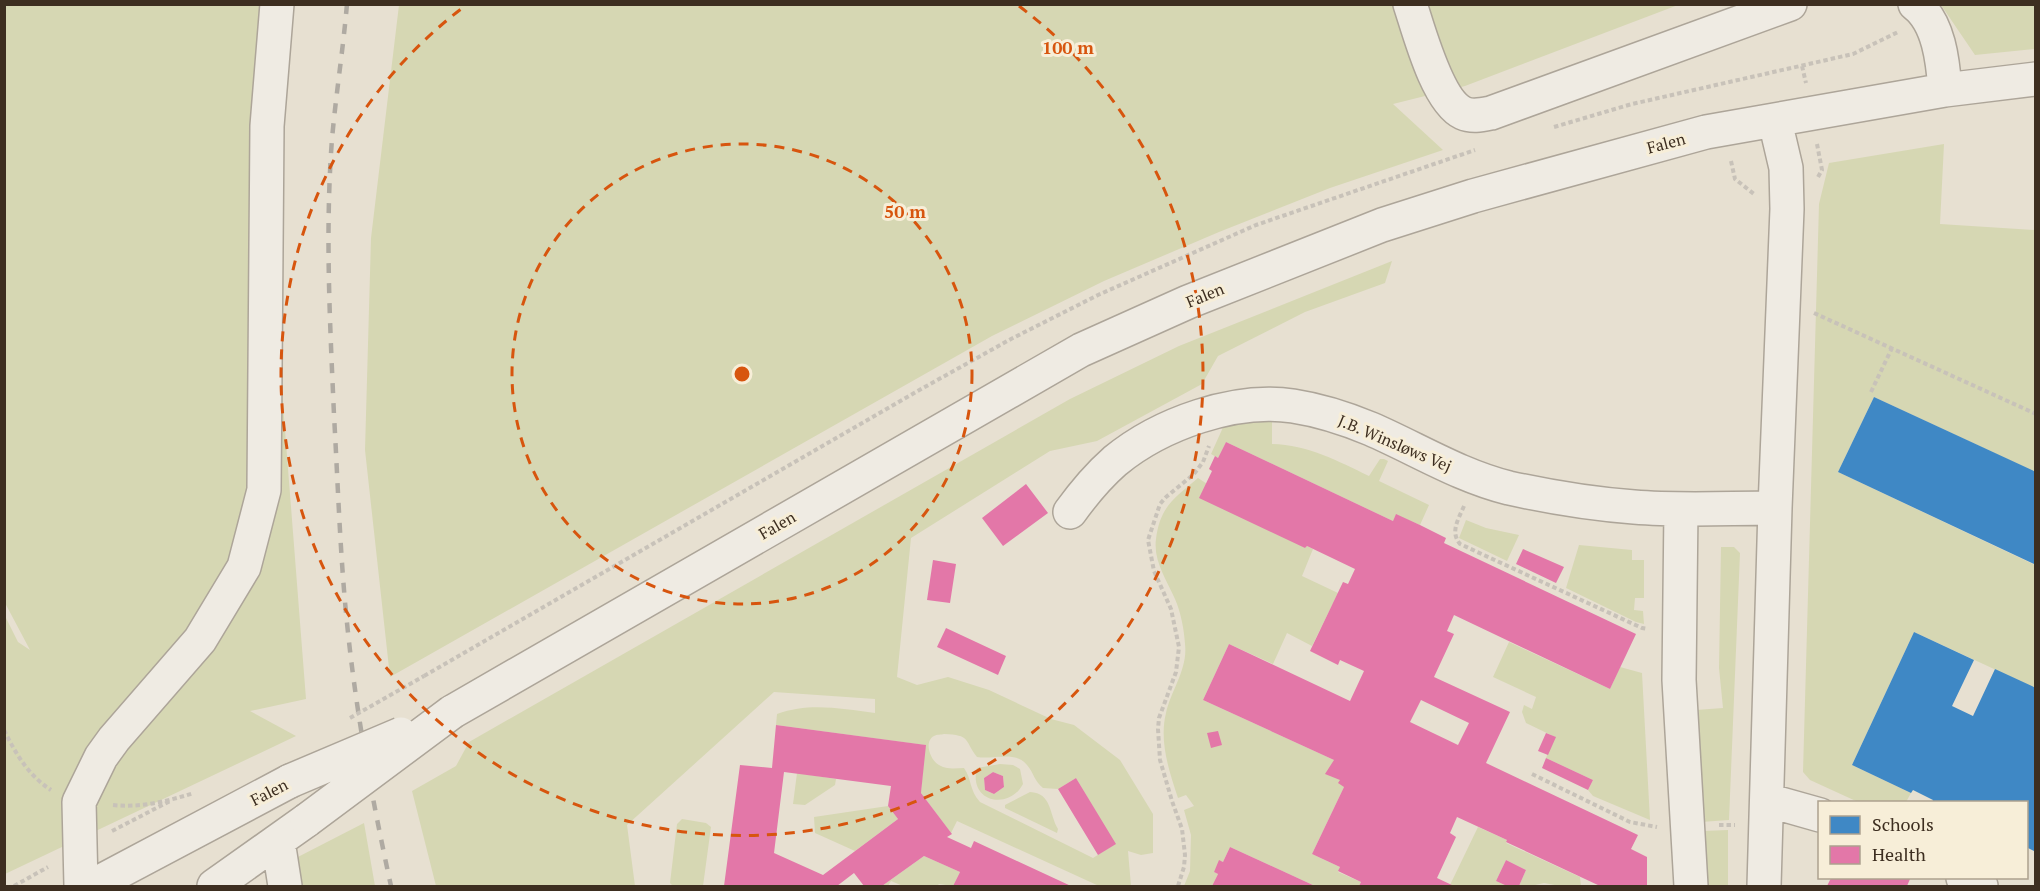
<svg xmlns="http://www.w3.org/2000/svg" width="2040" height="891" font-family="'PT Serif',serif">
<rect width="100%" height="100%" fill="#e7e0d1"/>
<path fill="#d6d7b3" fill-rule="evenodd" d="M4,5H293L281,129L280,366L306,699L250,711L296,736L5,874V616L18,642L30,650L4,601Z
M399,5H1678L1465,86L1393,104L1443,150L1330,188L1219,232L1104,281L992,336L390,677L365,450L371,238Z
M1941,5H2035V49L1975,55Z
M1944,144L1940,224L2035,230V472L1874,397L1838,472L2035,565V688L1914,632L1852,765L1911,793L1906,802H1858L1810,780L1803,772L1819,204L1829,163Z
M1392,261L1385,283L1305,312L1218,356L1202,384L1097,441L1050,451L911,538L897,677L917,685L948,677L989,690L1051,719L1074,725L1120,760L1153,814V853L1141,855L1128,851L1131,886H1099L957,821L951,833L921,793L925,745L776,725L777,714C810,702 842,709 875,713V699L774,692L627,825L635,886H436L412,791L456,766L469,742L1070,399L1179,346ZM944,734C971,735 964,740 977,757C994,760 1015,750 1027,765C1034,773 1034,781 1043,788L1058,789L1076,778L1115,844L1093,858L980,802C969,790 972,779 964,768C956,768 947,770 939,765C931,761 923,742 934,736C937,734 941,735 944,734Z
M1272,420V444C1308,445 1338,461 1369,476L1380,459H1384L1388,461L1379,481L1429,505L1420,525L1396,515L1393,521L1226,442L1218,458L1211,454L1225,423Z
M1198,478L1305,548L1307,546L1313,549L1302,576L1338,593L1312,646L1287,633L1273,664L1229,644L1203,700L1334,760L1344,787L1312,854L1340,867L1338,872L1361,882L1359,886H1315L1230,847L1223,862L1220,861L1214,872L1218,874L1212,886H1184L1190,871L1191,835L1184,810L1194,806L1186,795L1178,798C1169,771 1159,741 1166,713C1171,690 1188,669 1185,644C1184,629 1181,613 1175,599C1167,580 1153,561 1156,539C1160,507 1174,498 1198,478Z
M1466,520L1486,528L1519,535L1507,561L1459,538Z
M1579,545L1632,550V560H1644V598H1635L1634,610L1643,611L1644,624L1636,622L1566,588Z
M1721,547H1734L1740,553L1729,820L1701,822L1696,710L1723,708L1719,668Z
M1509,642L1610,689L1620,667L1642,673L1650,820L1593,796L1588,790L1593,780L1546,758L1555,737L1526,723L1522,712L1524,705L1532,709L1536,697L1493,677Z
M1000,764L1013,765L1020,769L1023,784C1009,811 968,802 977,768ZM993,772L1003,776L1004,787L994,794L985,790L984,778Z
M797,773L836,779L835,785L805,805L793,804Z
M1030,792C1052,793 1049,814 1058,829L1057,833L1005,808V805Z
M888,806L898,819L855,851L815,833L814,817Z
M682,819L706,823L711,827L703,886H673L670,883L677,824Z
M364,823L375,886H299L294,859Z
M1478,827L1507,840L1506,843L1580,877L1581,886H1560L1544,883L1531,886H1519L1526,870L1506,860L1496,881L1507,886H1455L1450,885Z
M1728,830V886H1705L1703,831Z
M924,856L960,872L953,886L939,884L937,886H903L891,881L888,886H882Z"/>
<path fill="#3f88c5" d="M1874,397L2036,472V565L1838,472Z
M1914,632L1974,660L1952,706L1973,716L1995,669L2036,688V852L2026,847V802H1932L1933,800L1913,790L1911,793L1852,765Z"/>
<path fill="#e377a8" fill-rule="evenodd" d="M1226,442L1393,521L1396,514L1420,525L1446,538L1444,543L1636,634L1610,689L1454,615L1447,631L1454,634L1434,677L1510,712L1486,763L1638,835L1631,849L1647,857V886H1600L1506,842L1507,840L1457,817L1450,833L1456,837L1437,878L1454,886H1359L1361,882L1338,871L1340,867L1312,854L1344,787L1338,783L1340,780L1325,774L1334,760L1203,700L1229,644L1350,701L1364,671L1340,660L1338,665L1310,651L1343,582L1348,584L1355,569L1307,546L1305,548L1199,498L1212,471L1209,469L1215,456L1218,458ZM1421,700L1469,723L1458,745L1410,722Z
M1026,484L1048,513L1003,546L982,518Z
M1523,549L1564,567L1556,583L1516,564Z
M933,560L956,564L950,603L927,600Z
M946,628L1006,656L998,675L937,647Z
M776,725L926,745L921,793L952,834L947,837L971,848L974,841L1071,886H953L960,872L924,856L882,886H864L854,873L837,886H724L740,765L772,768ZM784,772L891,786L888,806L898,819L823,875L774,853Z
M1218,731L1222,745L1211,748L1207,733Z
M1546,733L1556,737L1548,755L1538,751Z
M1546,758L1593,780L1588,790L1542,768Z
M993,772L1003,776L1004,787L994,794L985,790L984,778Z
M1076,778L1116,844L1098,855L1058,789Z
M1230,847L1315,886H1212L1218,874L1214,872L1219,860L1223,862Z
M1506,860L1526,870L1519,886H1507L1496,881Z
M1831,878H1907L1910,879L1907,886H1827Z"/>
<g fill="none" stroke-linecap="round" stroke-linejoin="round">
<g stroke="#ada599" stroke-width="36">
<path id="minor" d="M1410,4C1419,31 1437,101 1463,113C1472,117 1481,115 1491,113L1790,4
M1915,4C1939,22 1943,62 1945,90
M1681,509L1679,680L1691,886
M1070,512C1083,494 1098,476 1115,461C1160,424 1235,397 1293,406C1319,410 1347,419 1371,429C1417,449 1460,476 1509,488C1550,497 1592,504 1634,507C1681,511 1728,508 1775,508
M452,712L1081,350L1188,302L1382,225L1473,196L1706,132L1945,90L2036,79
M1767,800L1820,815
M278,841L285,886
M1963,878L1981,886
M81,886L79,802L101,757L114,739L200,640L244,567L264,490L267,126L277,4
M92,886L290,781
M214,886L307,820
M1764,886L1775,508L1787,209L1786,168L1775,121"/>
</g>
<path stroke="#c8c2b9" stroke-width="4" stroke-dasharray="4.5 3" stroke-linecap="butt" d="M1802,66L1806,83
M1554,127L1632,104L1853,54L1898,32
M1817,144L1822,170L1818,177
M1731,161L1735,179L1754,194
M1814,313L2036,414
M1871,392L1892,348
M1464,506C1458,520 1450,532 1460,544L1642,628L1648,629
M424,676L923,388L1011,339L1098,295L1256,225L1475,150
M4,730C16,754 28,775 51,790
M1532,774L1630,822L1657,827
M113,805C140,808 168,801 194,793
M1719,825H1735
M112,831L172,800
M14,886L48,867
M1178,886L1184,867L1185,855L1182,829L1172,801L1160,760L1158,729L1159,718L1176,672L1179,647L1171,609L1154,571L1148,540L1160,504L1166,497L1194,474L1203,462L1209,446"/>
<use href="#minor" stroke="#efebe3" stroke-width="33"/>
<path stroke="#afaaa2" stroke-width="4.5" stroke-dasharray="10 10" stroke-linecap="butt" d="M347,4C343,50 336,94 332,139C325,231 330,324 334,415C338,485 340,554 347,623C356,712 372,799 391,886"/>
<g stroke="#ada599" stroke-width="36" stroke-linecap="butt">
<path id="minor-bridge" d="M290,781L401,734
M307,820L452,712"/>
</g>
<path stroke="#c8c2b9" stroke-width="4" stroke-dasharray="4.5 3" stroke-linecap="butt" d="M350,718L424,676"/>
<use href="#minor-bridge" stroke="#efebe3" stroke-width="33"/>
</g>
<g fill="none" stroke="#d7550e" stroke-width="3" stroke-dasharray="10 8">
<circle cx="742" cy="374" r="230"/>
<path d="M1019 6A461 461 0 1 1 465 6"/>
</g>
<g text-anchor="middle" stroke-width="6" stroke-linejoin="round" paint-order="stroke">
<g font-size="16" fill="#3d2e20" stroke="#f7eed8">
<text transform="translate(1666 143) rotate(-15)" y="6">Falen</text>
<text transform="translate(1205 295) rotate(-22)" y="6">Falen</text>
<text transform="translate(1395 443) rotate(23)" y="6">J.B. Winsløws Vej</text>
<text transform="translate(777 525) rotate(-30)" y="6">Falen</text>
<text transform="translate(269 792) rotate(-27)" y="6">Falen</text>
</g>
</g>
<circle cx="742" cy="374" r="9" fill="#d7550e" stroke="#f7eed8" stroke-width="3"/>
<g font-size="18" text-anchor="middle" font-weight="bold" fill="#d7550e" stroke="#f7eed8" stroke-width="6" stroke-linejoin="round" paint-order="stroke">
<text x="1068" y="54">100 m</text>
<text x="905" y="218">50 m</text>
</g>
<rect width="2040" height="891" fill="none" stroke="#3d2e20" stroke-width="12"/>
<rect x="1818" y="801" width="210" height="78" fill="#f7eed8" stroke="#ada18e" stroke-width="1.5"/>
<rect x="1830" y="816" width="30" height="18" fill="#3f88c5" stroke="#ada18e" stroke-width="1.5"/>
<text x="1872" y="831" font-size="18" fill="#3d2e20">Schools</text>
<rect x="1830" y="846" width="30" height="18" fill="#e377a8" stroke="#ada18e" stroke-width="1.5"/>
<text x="1872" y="861" font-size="18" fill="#3d2e20">Health</text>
</svg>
